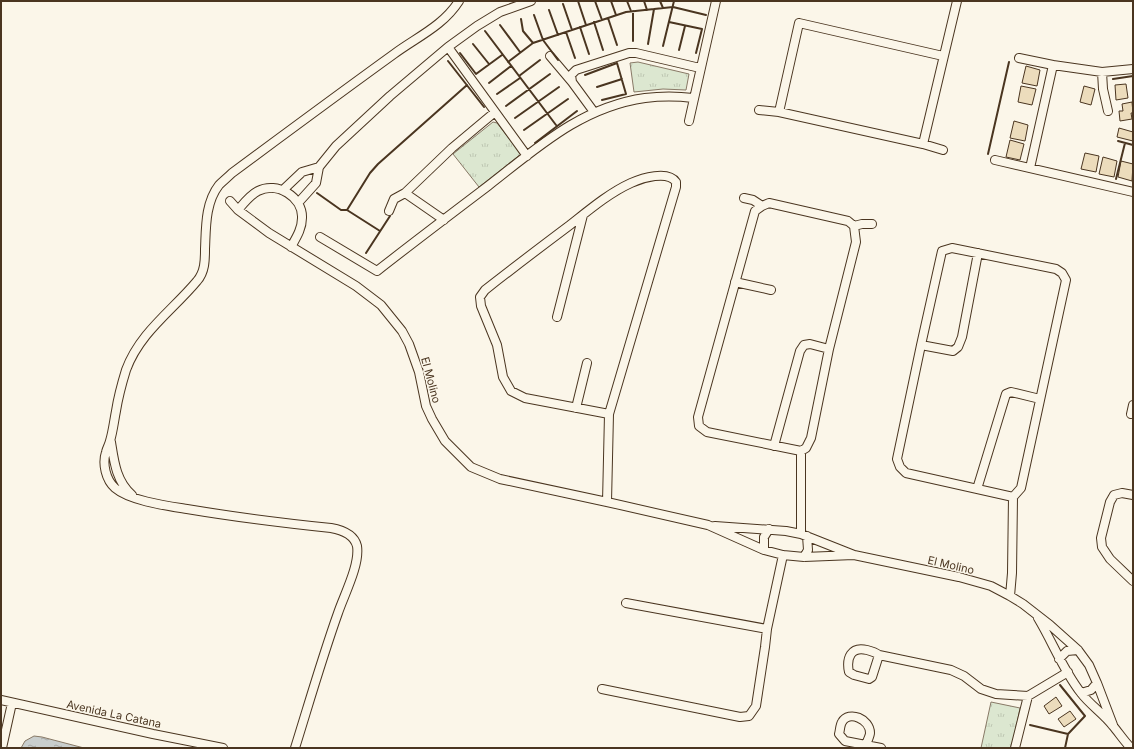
<svg xmlns="http://www.w3.org/2000/svg" width="1134" height="749" font-family="Inter,sans-serif">
<defs>
<pattern id="park-tufts" width="24" height="20" patternUnits="userSpaceOnUse"><rect width="24" height="20" fill="#dce7d0"/><path d="M3 7l-1-3M5 7V3M7 7l1-3M15 17l-1-3M17 17v-4M19 17l1-3" fill="none" stroke="#bec7b2"/></pattern>
<pattern id="water-ripples" width="26" height="14" patternUnits="userSpaceOnUse"><rect width="26" height="14" fill="#c9cecd"/><path d="M2 4q2-2 4 0t4 0M15 11q2-2 4 0t4 0" fill="none" stroke="#a5a8a6"/></pattern>
</defs>
<rect width="100%" height="100%" fill="#fbf6e9"/>
<path fill="url(#park-tufts)" stroke="#887966" d="M638,62L689,74L686,90L663,89L634,92L630,63Z
M493,122L497,123L521,154L479,187L453,154Z
M991,702L1020,708L1012,748H981Z"/>
<path fill="url(#water-ripples)" stroke="#887966" d="M34,736L42,737L84,748H21L25,741Z"/>
<path fill="#ecdcbc" stroke="#4a3520" d="M1026,66L1040,70L1037,86L1022,83Z
M1126,84L1128,98L1116,100L1115,85Z
M1021,86L1036,89L1032,105L1018,102Z
M1084,86L1095,89L1091,105L1080,102Z
M1132,102L1133,113H1131L1132,119L1120,121L1119,111H1123L1122,104Z
M1014,121L1028,125L1025,141L1010,138Z
M1119,128L1133,132V141L1117,137Z
M1010,140L1024,144L1020,160L1006,157Z
M1085,153L1099,156L1096,172L1081,169Z
M1103,157L1117,161L1114,177L1099,174Z
M1121,161L1133,164L1132,181L1118,177Z
M1056,697L1062,706L1049,714L1044,706Z
M1070,711L1076,719L1064,727L1058,719Z"/>
<g fill="none" stroke-linecap="round" stroke-linejoin="round">
<g stroke="#4a3520" stroke-width="10">
<path id="street" d="M448,47L527,156
M550,56L572,82
M1019,58L1053,65L1102,72L1133,69
M1102,72L1103,89L1108,111
M759,110L779,112L923,144L943,150
M594,112L572,82L571,75L576,70L629,53H636L700,68
M779,112L799,23L943,56
M689,121L716,1
M923,144L957,1
M995,160L1133,192
M1030,168L1053,65
M283,190L302,172L319,167
M744,198L753,200L762,206
M230,201L238,210L269,233L356,286L381,305L402,331L409,344L419,372L426,406L432,419L445,441L471,467L500,479L607,502L708,525L764,550L783,555L804,557L854,555
M298,203L316,183L319,167L336,146L390,96L448,47L477,26L500,12L531,1
M769,203L848,221L854,226L856,242L829,349L811,438L806,448L801,451L707,432L699,426L698,417L755,211L762,206Z
M238,210C244,203 250,195 258,191C277,181 303,197 302,218C302,229 296,238 291,247
M389,211L394,199L405,193
M444,220L405,193L452,148L495,112
M854,226L862,224H872
M320,237L377,271C414,242 451,214 488,186C537,148 581,107 645,98C661,96 677,96 693,98
M735,282L771,290
M557,317L583,215
M921,345L953,351L958,347L962,337L978,253
M576,408L587,363
M1131,414L1133,405
M111,442C114,461 116,481 132,495
M774,446L800,351L804,345L810,344L829,349
M801,451V534
M977,489L1006,394L1011,392L1040,399
M1133,495L1122,493L1114,495L1110,502L1101,538L1102,547L1110,559L1133,581
M607,502L609,414L676,187V182C668,170 642,178 631,183C609,193 589,210 570,225C542,246 513,268 485,290L480,297L481,306L497,345L503,377L511,391L525,398L609,414
M715,526L786,531L801,534L854,555L959,577L991,586L1010,596L1023,604L1050,625L1078,650L1089,665L1097,683L1113,725
M764,550V537L769,529
M804,557L808,550L807,536
M1010,596L1012,573L1013,497L1021,488L1066,280L1062,273L1056,269L952,248L942,251L921,345L897,459L900,467L906,473L1013,497
M626,603L767,629
M1038,618C1053,643 1063,670 1081,693C1090,705 1104,714 1113,726C1119,733 1124,741 1131,748
M879,655L872,677L869,679L854,675L849,672C846,658 851,646 867,650C871,651 875,652 879,655L951,670L964,676L981,689L996,694L1028,696L1068,672
M1059,659L1067,651L1078,650
M602,689L740,717L749,716L756,706L765,647L767,629L783,555
M1081,693L1091,690L1097,683
M1,700L153,734L223,748
M866,745C867,741 870,736 870,733C870,719 849,710 842,722C840,725 840,731 839,734L845,741L881,748
M2,748L12,703
M295,748C309,703 322,658 338,613C344,595 360,565 357,546C354,534 342,530 331,528C283,523 235,517 187,509C168,506 130,501 115,488C106,480 102,464 106,452C107,448 109,445 110,441C113,431 114,421 116,411C118,398 122,383 126,370C140,332 173,310 197,281C205,272 205,260 205,249C206,228 205,203 219,185C223,181 228,177 232,173C286,133 340,93 394,54C417,37 443,26 459,1
M1015,748L1028,696"/>
</g>
<use href="#street" stroke="#fbf6e9" stroke-width="8"/>
<path stroke="#4a3520" stroke-width="2" d="M578,1L586,25
M595,1L602,20
M611,1L616,15
M627,1L631,11
M644,1L647,10
M660,1L663,8
M563,4L572,30
M549,10L558,35
M534,15L543,40L558,60
M608,18L617,45
M521,19L523,31L533,43
M594,22L603,50
M669,22L702,29L696,53
M500,25L520,52
M580,27L589,54
M485,31L556,125
M566,32L575,58
M633,41V11
M473,44L489,64
M648,44L654,9
M663,46L674,1
M679,50L685,26
M460,53L476,74L502,55
M448,61L484,107
M508,62L533,43L626,12L673,7L706,15
M585,75L617,63L626,94L602,100
M519,76L540,60
M1113,79L1133,76
M489,83L511,66
M597,87L622,79
M497,94L520,78
M506,106L550,74
M515,118L559,87
M524,130L568,99
M1118,141L1133,145
M535,143L577,111
M988,154L1009,62
M1116,179L1125,143
M317,193L341,210H347L380,231
M347,210L370,173L378,164L467,85
M366,253L390,216
M1060,685L1085,716L1068,734L1065,748
M1030,725L1068,734"/>
</g>
<g text-anchor="middle" stroke-width="3" stroke-linejoin="round" paint-order="stroke">
<g font-size="11" fill="#4a3520" stroke="#fbf6e9">
<text transform="translate(431 380) rotate(75)" y="4">El Molino</text>
<text transform="translate(951 565) rotate(13)" y="4">El Molino</text>
<text transform="translate(114 714) rotate(12)" y="4">Avenida La Catana</text>
</g>
</g>
<rect width="1134" height="749" fill="none" stroke="#4a3520" stroke-width="4"/>
</svg>
